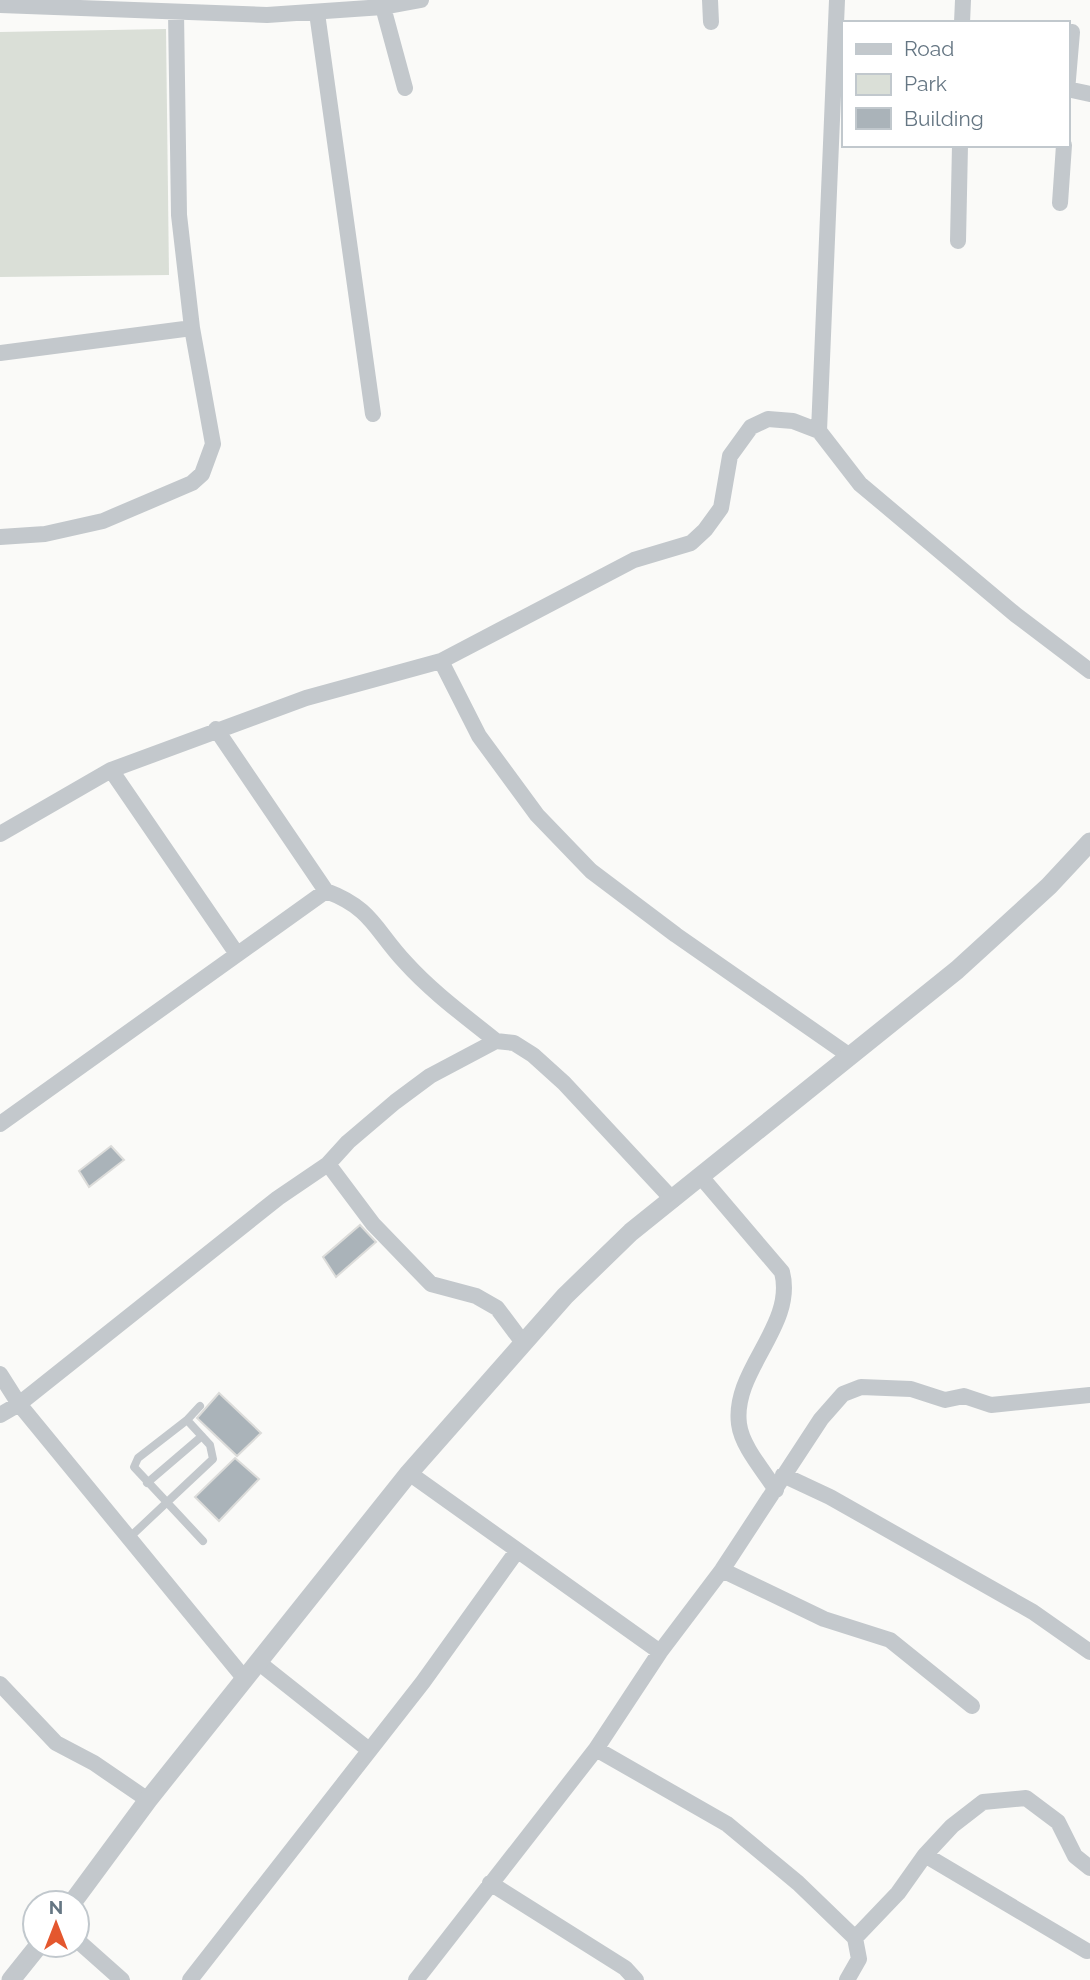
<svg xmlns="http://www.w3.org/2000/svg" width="1090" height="1980" font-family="Raleway,sans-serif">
<rect width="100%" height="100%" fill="#fafaf8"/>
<path fill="#dadfd7" d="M166,29L169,275L0,277V32Z"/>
<path fill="#aab3b9" stroke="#dcdcda" stroke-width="2" d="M111,1146L124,1160L89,1187L79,1171Z
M360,1225L376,1242L336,1277L323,1257Z
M219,1393L261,1433L237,1456L197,1418Z
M235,1458L259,1479L219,1521L195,1497Z"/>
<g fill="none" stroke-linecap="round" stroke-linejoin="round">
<path stroke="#c3c8cc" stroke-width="8" d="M200,1406L187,1420L138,1458L134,1467L203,1541
M147,1483L202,1436
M130,1537L213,1459L210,1445L187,1420"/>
<path stroke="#c3c8cc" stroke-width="16" d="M710,0L711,22
M0,5L267,15L383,7L421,0
M383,7L405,88
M317,13L373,414
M962,23L963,0
M1067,89L1090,94
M1067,91L1072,32
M1060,203L1064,145
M958,241L960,145
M0,353L192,328
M819,431L837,0
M0,537L45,534L103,521L192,483L202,474L213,444L192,328L179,215L176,12
M441,661L479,736L537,815L591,871L676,935L850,1056
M216,729L326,891C372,908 375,930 405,962C432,992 465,1016 496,1041L514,1043L533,1055L564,1083L673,1200
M111,770L237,954
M0,834L111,770L306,698L441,661L634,560L691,543L705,530L721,508L730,456L751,427L768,419L793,421L819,431L860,484L1016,615L1090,671
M0,1124L326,891
M328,1164L373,1224L431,1284L476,1296L497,1308L524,1344
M702,1178L782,1272C796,1326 732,1370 739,1424C742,1447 764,1471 776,1490
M0,1374L19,1404L244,1678
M0,1415L19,1404L278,1198L328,1164L348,1142L395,1102L430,1076L496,1041
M409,1473L660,1652
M783,1475L830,1497L1033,1612L1090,1652
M722,1570L824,1619L890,1640L972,1706
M258,1662L369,1750
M0,1684L56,1743L94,1763L148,1800
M596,1749L727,1824L798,1883L855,1938L859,1959L847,1980
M925,1855L1087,1951
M490,1883L625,1968L636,1980
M855,1938L898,1893L925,1855L952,1826L983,1802L1026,1798L1058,1822L1075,1856L1090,1868
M77,1940L122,1980
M190,1980L423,1682L517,1551
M416,1980L596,1749L660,1652L722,1570L821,1419L843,1394L861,1387L911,1389L945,1400L964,1396L991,1405L1090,1395"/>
<path stroke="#c3c8cc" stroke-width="19" d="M72,1903L148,1800L409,1473L565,1296L631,1232L957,970L1049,886L1090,842
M11,1980L39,1945"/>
</g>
<rect x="842" y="21" width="228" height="126" fill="#ffffff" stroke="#c1c8cd" stroke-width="2"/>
<rect x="856" y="44" width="35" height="10" fill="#c3c8cc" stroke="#c1c8cd" stroke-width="2"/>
<text x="904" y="56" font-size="21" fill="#657683">Road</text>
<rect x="856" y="74" width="35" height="21" fill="#dadfd7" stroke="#c1c8cd" stroke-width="2"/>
<text x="904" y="91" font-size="21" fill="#657683">Park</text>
<rect x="856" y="108" width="35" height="21" fill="#aab3b9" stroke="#c1c8cd" stroke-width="2"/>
<text x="904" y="126" font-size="21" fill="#657683">Building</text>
<g transform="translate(56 1924)"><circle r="33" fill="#ffffff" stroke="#c1c8cd" stroke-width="2"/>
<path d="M0-5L12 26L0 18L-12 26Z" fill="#e4572e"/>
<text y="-10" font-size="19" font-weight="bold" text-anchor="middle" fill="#657683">N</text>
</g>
</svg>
